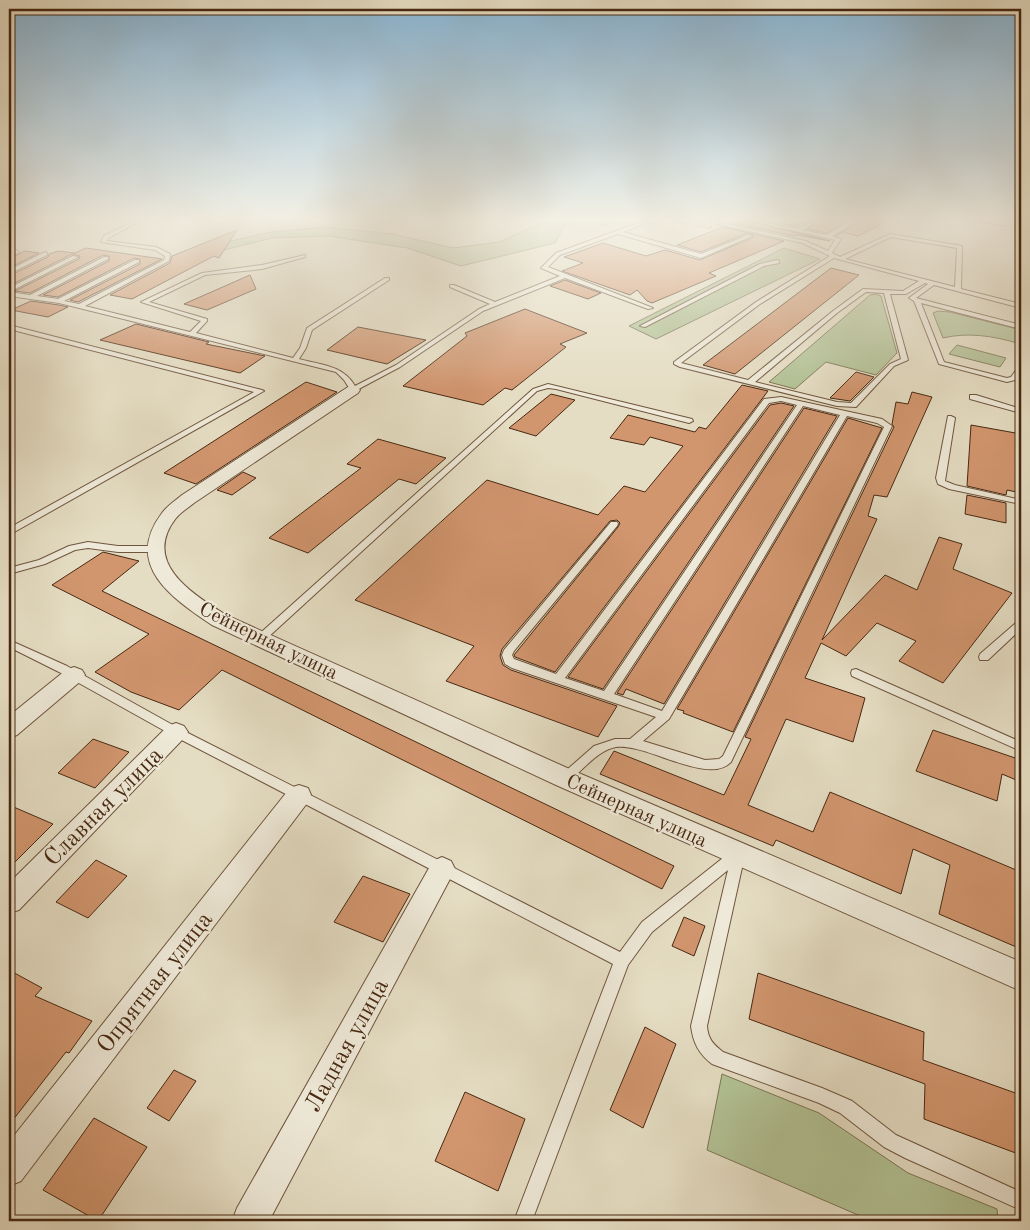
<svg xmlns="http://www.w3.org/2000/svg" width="1030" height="1230" font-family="'Old Standard TT',serif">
<rect width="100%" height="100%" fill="#e5ddc3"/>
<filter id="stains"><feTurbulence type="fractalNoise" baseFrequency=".004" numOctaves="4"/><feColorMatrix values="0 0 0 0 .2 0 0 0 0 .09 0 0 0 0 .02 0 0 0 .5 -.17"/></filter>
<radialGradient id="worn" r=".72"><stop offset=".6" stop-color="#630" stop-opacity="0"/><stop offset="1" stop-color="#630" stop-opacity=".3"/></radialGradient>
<path fill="#b2c295" stroke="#7d7553" d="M547,220H579L564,226L555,243L461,266L407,248L329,236L272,238L220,251L205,247L271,232L325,227L392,234L453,248L500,242Z
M784,248L820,259L656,339L629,326Z
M876,294L881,296L897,353L876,375L826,362L795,389L769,382L870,295Z
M938,311L950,312L1021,330V338L1017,343C993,336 968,332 943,338L933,313Z
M957,345L1006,358L1000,367L949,354Z
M722,1074L819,1113L908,1173L997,1209L998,1221H872L707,1150Z"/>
<path fill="#d2966f" stroke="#482811" d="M741,220H745L830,241L797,235L794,236L733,223Z
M764,220H812L794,226Z
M822,220H849L827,233L807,229Z
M861,220H889L858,236L842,232L836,236Z
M723,227L784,241L709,273L716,276L652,303L647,301L637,290L630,295L562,271L583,263L564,257L603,243L646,256L665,250L700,260L754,237L752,234L747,233L701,252L677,245Z
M237,230L219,258L214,256L132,299L110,295L170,263L172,256Z
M86,248L162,259L78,302L70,300L140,264V259L134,258L58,297L43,295L109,261V256L103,255L30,293L15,291L79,259L80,256L72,254L9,286V276L48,257L49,254L58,251L75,253Z
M25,251L39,253L9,268V259Z
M831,268L859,275L735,374L703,365Z
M250,275L256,289L207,310L184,304Z
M565,280L601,293L588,299L550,286Z
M31,301L59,305L68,307L48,317L11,310Z
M525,309L587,333L560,344L566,347L512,390L505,388L483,405L403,386L467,336L465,333Z
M136,324L209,342L206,344L265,356L240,373L100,340Z
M358,327L426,340L387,364L327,350Z
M856,372L874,377L850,401L830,398Z
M306,382L337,392L196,484L164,473Z
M742,385L768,391L555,672L515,657L514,655L618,527L620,523L617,520L610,521L502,649L500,656L503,665L511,670L617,706L598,737L446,681L474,646L355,600L487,480L598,515L624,486L645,492L683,446L650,437L644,445L610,438L628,415L695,432L699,427L706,429Z
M912,392L932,397L887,497L874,495L868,516L877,519L822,640L885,575L917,590L939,537L962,544L953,569L1012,593L943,683L899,661L916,641L877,623L846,656L821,643L805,678L865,698L853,742L786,719L748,805L813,832L830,792L1021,872V949L939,914L950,865L913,849L901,894L776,840L773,846L600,774L614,751L724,795L751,739L745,737L894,427L892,424L896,402L908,404Z
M551,394L575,400L536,436L509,428Z
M781,403L794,406L603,689L568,677L770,405Z
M804,408L837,416L664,704L626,689L623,695L617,693Z
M848,418L882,428L733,732L683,713L684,711L677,709Z
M971,425L1021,434V493L1007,490L1006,495L967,486Z
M378,439L446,458L416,484L399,479L308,553L269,538L361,468L347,464Z
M243,472L256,478L232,495L217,490Z
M967,495L1006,503V523L965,514Z
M103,552L139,561L102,591L674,866L662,889L222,670L179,710L131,692L95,672L149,634L52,585Z
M933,730L1021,760V782L1002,774L997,801L916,771Z
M93,739L129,752L95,788L58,773Z
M9,805L53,824L9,868Z
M96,860L127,876L88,918L56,902Z
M363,876L410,894L383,942L334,922Z
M684,917L705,926L694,956L672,946Z
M9,970L42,988L35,996L92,1021L69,1053L66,1052L9,1125Z
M758,973L924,1032L923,1060L1021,1095V1155L924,1119L925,1084L749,1019Z
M645,1027L676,1044L643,1128L610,1110Z
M174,1070L196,1081L169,1121L147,1108Z
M465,1092L525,1119L498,1191L435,1161Z
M94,1118L147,1147L98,1221L43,1190Z"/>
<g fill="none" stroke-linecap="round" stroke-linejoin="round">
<g stroke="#6f553e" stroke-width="2">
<path id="service" d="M136,220H142L108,238L107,241L156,247L170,254L169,261L85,306L190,332L201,321L141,302L202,273L262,265L305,255V257L262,269L205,275L149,302L207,319V321L196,333L293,358L300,348L307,328L385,278H389V280L312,330L306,348L299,359C321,365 343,365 355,386L396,365L479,309L490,304L450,287V285H454L495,302L560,276L541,268L556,253L646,220H653L623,232L701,254L748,235L752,236L701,258L618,234L560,255L548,267L653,308L648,309L565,278L483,311L400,367L353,392L351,391L344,380L336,372L59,303L9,296V292L30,295L104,257H108V259L37,296L58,299L135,260H139V262L64,301L79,304L164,260L165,256L155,250L101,242L104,236Z
M608,220H615L605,225L601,224Z
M676,220H685L711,227L709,228Z
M699,220H709L806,241L828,251L835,240L747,220C763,220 778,227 794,228C803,229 811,220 820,220L802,230L827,235L853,220H859L832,236L841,239L832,253L840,257L890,234L962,246L961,289L1021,304V308L934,285L916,298L1021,325V329L921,303L944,362L1007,378L1011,377L1019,366L1021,365V372L1015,380L1007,382L939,364L914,301L909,298L928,284L925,283L906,294H890L908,360L894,366L856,407L837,406L680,367L674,364V362L756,302L830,256L802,243ZM891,237L957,248L955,287L845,259ZM834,258L919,281L903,291L863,289L833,311L748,380L681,363L760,304ZM866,292L884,293L901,359L890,364L851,403L837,402L755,382L837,313Z
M971,220H984L1021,226V228Z
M16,250L19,252L18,253L9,257V253Z
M45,252L47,253V255L9,274V270Z
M73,256L78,257L9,292V288Z
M777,260L779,261V263L764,266L645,327L640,326L760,264Z
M9,325L262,390L264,391L9,535V528L254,392L9,329Z
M548,384L692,419L693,421L689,423L556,389L548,388L537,391L265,640H257L256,638L257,636L533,389Z
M970,395H976L1021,409V413L970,399Z
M781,397L882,419L892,426L731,762C708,786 647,743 616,747C598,750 583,770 569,781L565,783L561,781L559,778L561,775L594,746L615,739H630L656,717L512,668L505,664L502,655L504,650L611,522H617L618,524L617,526L514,651L512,655L514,659L556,674L764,399ZM781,401L797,405L604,691L565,678L769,403ZM803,406L840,415L662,711L614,694ZM847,416L877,423L884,427L723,756L719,759L705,760L643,741L669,719Z
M948,416H951L955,418L945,481L955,485L1021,500V504L949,489L938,484L936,478Z
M88,542L118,546H157L162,549L157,552H118L88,548L75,550L45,564L9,574V568L39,560L69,546Z
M1021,621V629L988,660H980L979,657L980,654L1017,622Z
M9,640L67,666L180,729L620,952L642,922L733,850L738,848L743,850L745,854L707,1026C708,1039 713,1044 723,1052L822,1088L852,1101L896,1135L1021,1192V1210L905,1158L884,1147L840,1113L819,1103L712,1064C699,1054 693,1043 691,1026L728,870L652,932L628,965L532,1221H514L613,964L172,735L59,672L9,647Z
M856,669L1021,742V751L852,676L851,673L852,670Z"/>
</g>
<g stroke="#6f553e" stroke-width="2">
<path id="minor" d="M353,386L358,387L360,390L358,393L194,503C188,508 181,512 176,518C141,563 193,594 226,615L574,771L1021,962V991L556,785L212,625C172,598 123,565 162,513C167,506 175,501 182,495L348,387Z
M74,667L82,670L85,675L82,680L17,735L9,738V716L66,670Z
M176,723L184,726L188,732L184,738L19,910L9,913V883L168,726Z
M299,785L308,788L311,795L308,802L21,1181L9,1186V1142L290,788Z
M442,857L451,861L455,869L451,877L269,1221H232L237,1208L433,861Z"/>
</g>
<use href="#service" fill="#eee9d8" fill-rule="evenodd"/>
<use href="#minor" fill="#eee9d8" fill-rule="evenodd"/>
</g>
<linearGradient id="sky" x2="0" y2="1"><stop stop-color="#88b6d6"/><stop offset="0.56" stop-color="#f3f0e4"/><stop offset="1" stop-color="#f3f0e4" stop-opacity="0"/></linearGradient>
<rect width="1030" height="392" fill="url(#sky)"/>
<g text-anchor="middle" stroke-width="4.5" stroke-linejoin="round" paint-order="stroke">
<g font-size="20" fill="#482811" stroke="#eee9d8">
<text transform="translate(269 640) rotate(26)" y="7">Сейнерная улица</text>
<text transform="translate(637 810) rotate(24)" y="7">Сейнерная улица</text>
</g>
<g font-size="24" fill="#482811" stroke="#eee9d8">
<text transform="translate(103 806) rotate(-45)" y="8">Славная улица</text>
<text transform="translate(154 982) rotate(-52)" y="8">Опрятная улица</text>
<text transform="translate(346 1045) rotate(-61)" y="8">Ладная улица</text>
</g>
</g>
<rect width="1030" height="1230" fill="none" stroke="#e5ddc3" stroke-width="30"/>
<rect x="10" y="10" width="1010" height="1210" fill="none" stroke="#482811" stroke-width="2.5"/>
<rect x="15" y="15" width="1000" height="1200" fill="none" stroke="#482811"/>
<rect width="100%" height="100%" filter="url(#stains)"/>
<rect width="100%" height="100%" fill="url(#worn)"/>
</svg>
